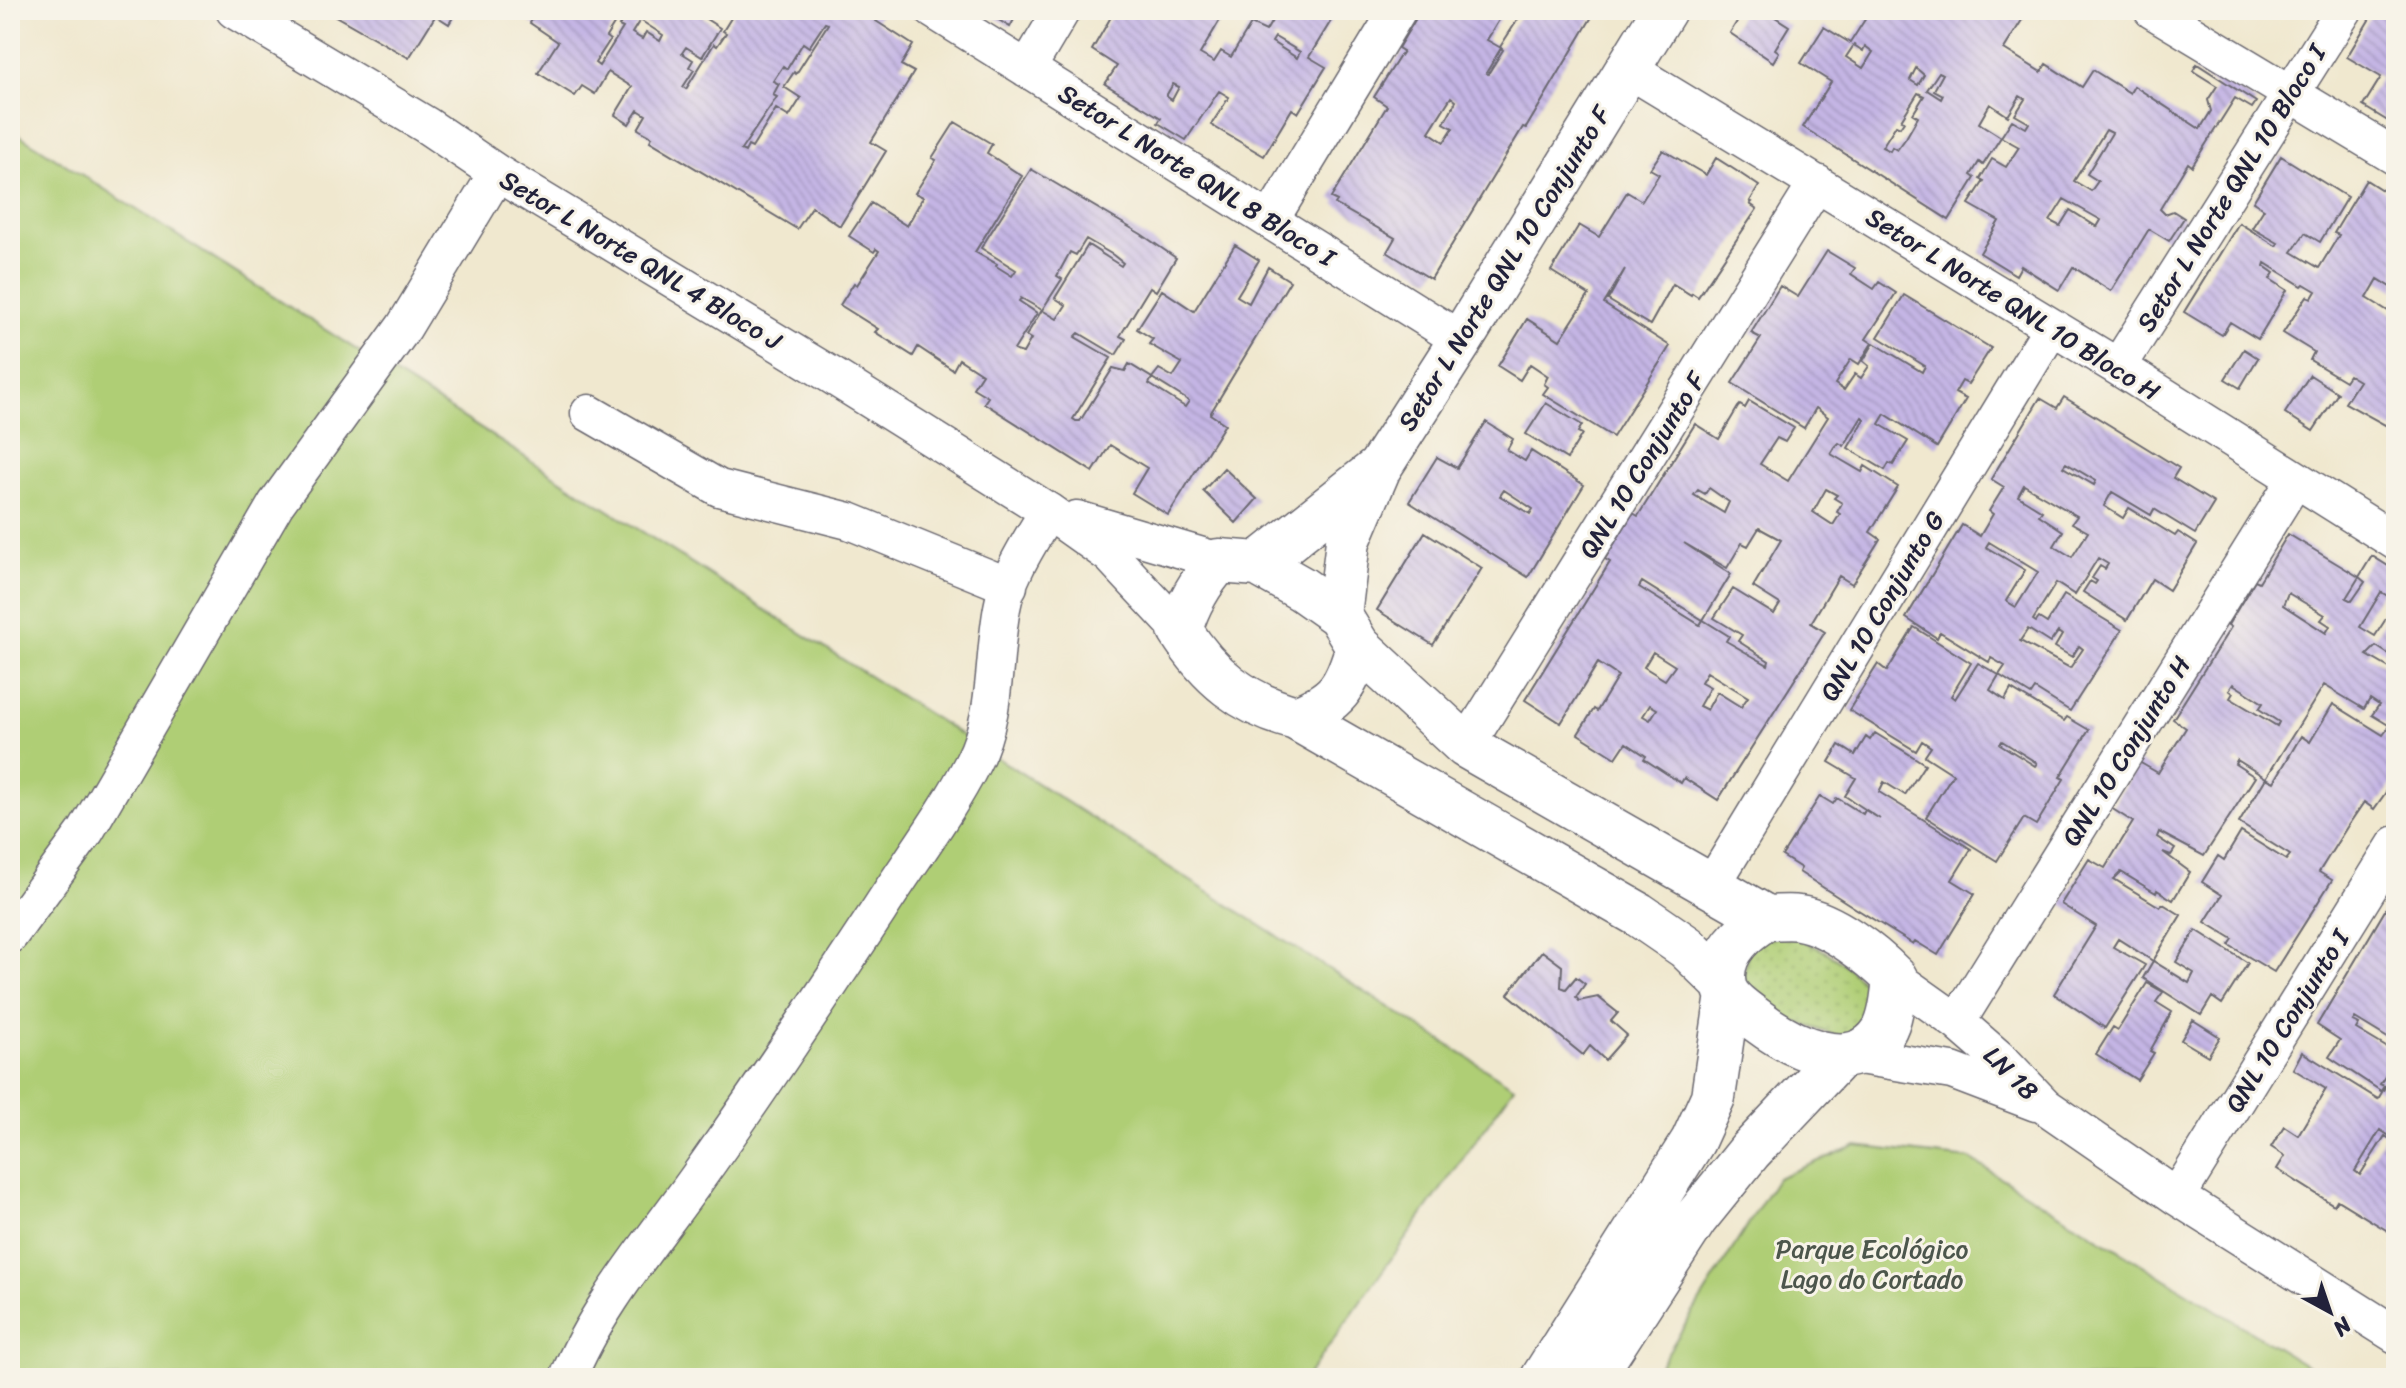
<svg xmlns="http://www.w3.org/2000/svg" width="2406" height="1388" font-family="Sriracha,sans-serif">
<defs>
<pattern id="grass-dots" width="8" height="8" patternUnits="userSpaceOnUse" patternTransform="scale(2)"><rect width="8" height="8" fill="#afce75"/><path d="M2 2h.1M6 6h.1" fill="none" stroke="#96b166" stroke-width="1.8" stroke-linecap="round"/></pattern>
<pattern id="building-back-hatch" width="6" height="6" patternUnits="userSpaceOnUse" patternTransform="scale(2)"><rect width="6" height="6" fill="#c4b5e4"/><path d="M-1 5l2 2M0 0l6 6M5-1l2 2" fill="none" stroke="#a89bc4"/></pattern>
</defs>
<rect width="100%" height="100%" fill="#f7f3e8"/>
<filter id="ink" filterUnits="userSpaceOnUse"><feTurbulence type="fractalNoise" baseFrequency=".0125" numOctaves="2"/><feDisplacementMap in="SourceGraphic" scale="16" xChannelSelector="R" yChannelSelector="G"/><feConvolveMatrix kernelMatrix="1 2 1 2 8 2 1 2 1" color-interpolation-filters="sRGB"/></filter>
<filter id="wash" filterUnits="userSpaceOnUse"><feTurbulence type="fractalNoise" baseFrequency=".006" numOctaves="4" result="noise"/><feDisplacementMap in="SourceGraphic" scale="32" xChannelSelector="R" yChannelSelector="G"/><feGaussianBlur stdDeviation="1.8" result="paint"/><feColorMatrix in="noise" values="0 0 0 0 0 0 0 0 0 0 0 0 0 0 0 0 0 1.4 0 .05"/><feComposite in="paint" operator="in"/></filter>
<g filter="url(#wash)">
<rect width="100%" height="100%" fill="#f0e8cf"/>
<path fill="url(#grass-dots)" stroke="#687858" stroke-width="2" d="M1779,931C1828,950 1844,958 1878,1000L1855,1042L1776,1015L1756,997L1743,978L1749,947Z"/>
<path fill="#afce75" stroke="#687858" stroke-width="2" d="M10,129L1514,1087L1306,1378H10Z
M1855,1146L1970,1159L2327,1378H1652L1777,1178Z"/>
<g id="blocks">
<path fill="url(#building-back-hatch)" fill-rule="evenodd" d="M325,10H439L409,58Z
M442,10H457L449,24L438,17Z
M538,10H623L606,37L610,40L595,63L599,66L623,28L619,26L629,10H708L703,17L720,28L702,57L686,47L682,53L693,60L689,67L694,70L683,87L686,89L714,44L717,46L726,33L723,31L736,10H874L880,14L876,21L913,45L901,65L914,72L871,142L886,151L840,226L812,207L797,229L650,141L652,137L638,129L646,115L638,110L629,124L615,115L632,87L608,72L595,94L582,86L575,96L538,73L558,42L530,23ZM640,20L663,35L660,41L646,32L642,39L632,33ZM825,23L828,24L796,74L794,72L784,87L801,98L789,117L776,109L752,148L748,146L745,152L741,150L777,97L773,95L779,84L773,81L783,66L787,69L803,43L809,47Z
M983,10H1019L1010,27Z
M1115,10H1226L1200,54L1214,62L1221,51L1231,57L1251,24L1266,31L1273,19L1261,12L1263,10L1337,11L1309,57L1326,67L1298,113L1292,109L1264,156L1211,125L1229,97L1219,91L1186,140L1158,123L1161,118L1105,84L1117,66L1092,50ZM1275,37L1300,52L1297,58L1272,42ZM1173,84L1179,87L1172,100L1166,96Z
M1233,10H1256L1250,20Z
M1421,10H1438L1444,14L1446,10H1505L1487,40L1501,48L1486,73L1488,74L1503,50L1500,47L1520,16L1511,10H1596L1526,128L1523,127L1431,279L1387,252L1395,238L1335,204L1337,201L1331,198L1387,106L1374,97L1403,51L1398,48ZM1451,97L1456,101L1444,123L1453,128L1444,142L1429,132Z
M1744,10H1764L1789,26L1775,49L1779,52L1773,62L1730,33Z
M1871,10H2023L2027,12L2004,49L2041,72L2046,64L2082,87L2093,70L2130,93L2134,86L2200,129L2211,111L2208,100L2217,86L2193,71L2197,64L2256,102L2252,108L2235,98L2192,166L2188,163L2160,209L2165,214L2173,211L2184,218L2169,241L2149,229L2111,291L2073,267L2059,290L2021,266L2016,275L1980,253L1999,221L1969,204L1984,181L1980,179L1992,159L2006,167L2019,147L2001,137L2012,120L2026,128L2029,123L2015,115L2025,99L2020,96L2008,116L1990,104L1979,123L2001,137L1983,165L1979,162L1971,175L1975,178L1949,220L1803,127L1831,82L1801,63L1824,27L1850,43ZM1854,45L1863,51L1865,46L1873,52L1863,68L1846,57ZM1916,68L1924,75L1918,85L1910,80ZM1939,72L1943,74L1934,90L1943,95L1941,99L1927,90ZM1918,93L1924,96L1913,114L1918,117L1906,138L1897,150L1892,147L1890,151L1882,147L1896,125L1900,127L1904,121L1901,120ZM2106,130L2112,133L2087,174L2098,181L2091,191L2074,181ZM2064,199L2101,220L2097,227L2070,210L2060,226L2050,221Z
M2375,10L2396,11V126L2363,106L2381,77L2347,57Z
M955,122L992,144L987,153L1022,176L975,252L997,264L996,266L1012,276L1016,270L981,248L1031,169L1141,234L1176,258L1156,291L1150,287L1120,336L1126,339L1116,355L1079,333L1075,337L1111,358L1073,419L1076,421H1080L1113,368L1125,371L1129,364L1152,378L1149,384L1185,407L1189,401L1152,378L1159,369L1173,377L1182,363L1149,344L1153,339L1137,329L1162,290L1194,311L1235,245L1259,260L1237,296L1249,303L1268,267L1290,281L1210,414L1225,424L1168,515L1132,493L1147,468L1110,445L1093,472L984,403L988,397L973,388L982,374L959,359L953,370L918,347L913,356L875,332L878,329L840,305L854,283L857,285L879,251L876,249L874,252L849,236L871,203L907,226L923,197L915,193L936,160L932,158ZM1086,239L1113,255L1123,263L1121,266L1088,245L1055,298L1066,305L1057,319L1042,310L1026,336L1031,339L1023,353L1016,351L1014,350L1037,313L1019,301L1021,298L1042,310L1062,279L1057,276L1070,252L1076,255Z
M1663,150L1706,175L1716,158L1735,170L1759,186L1750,201L1752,202L1750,204L1757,209L1698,297L1692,293L1691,295L1673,284L1650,325L1608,300L1625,269L1604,304L1670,346L1613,437L1543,394L1548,387L1544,384L1548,376L1530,364L1520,380L1498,366L1527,319L1560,340L1589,295L1551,271L1579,225L1599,237L1627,192L1642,201L1659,174L1650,169Z
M2281,156L2347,197L2320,242L2305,233L2292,252L2319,268L2339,235L2334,233L2366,180L2396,199V290L2378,279L2367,298L2396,316V427L2394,430L2345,403L2359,381L2349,375L2345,381L2310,360L2314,352L2283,333L2307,296L2312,298L2316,291L2304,284L2302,286L2265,263L2264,266L2274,273L2270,279L2287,290L2258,339L2230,322L2222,335L2184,312L2239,223L2276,246L2278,243L2252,228L2264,209L2253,202Z
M1827,251L1855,268L1851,274L1874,289L1879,282L1896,293L1866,339L1872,343L1859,364L1851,359L1835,384L1844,390L1855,374L1861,378L1869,366L1863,361L1874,343L1922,372L1925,366L1878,337L1904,295L1991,348L1968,384L1962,381L1955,393L1966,399L1937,447L1885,414L1879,424L1908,441L1893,465L1889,463L1885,470L1848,448L1865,419L1862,417L1844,446L1839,443L1835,447L1831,454L1862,472L1865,466L1898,487L1870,532L1880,539L1852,584L1839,576L1811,623L1825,632L1718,800L1684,778L1681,783L1644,759L1646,756L1626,743L1616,758L1578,734L1594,709L1597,711L1618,676L1598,663L1561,723L1525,700L1610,562L1605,559L1633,513L1638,516L1695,424L1719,439L1738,407L1740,405L1745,408L1749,401L1794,428L1785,442L1777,438L1760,464L1788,481L1828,417L1816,408L1804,428L1732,383L1761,338L1751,333L1780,286L1798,297ZM1709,488L1729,502L1724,513L1694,495L1698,490L1705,494ZM1826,489L1837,495L1834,498L1842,503L1837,512L1840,514L1833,525L1813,512ZM1759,528L1781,540L1753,587L1780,604L1774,614L1733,589L1714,618L1742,635L1738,641L1769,661L1768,665L1726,641L1729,636L1703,620L1700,625L1639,587L1642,582L1703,620L1731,574L1684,543L1727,568L1742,543L1748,546ZM1653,652L1675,666L1665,680L1644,667ZM1707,672L1748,697L1741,707L1717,692L1707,710L1699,706L1710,687L1701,682ZM1650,705L1657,709L1650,720L1643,716Z
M2244,349L2258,358L2240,388L2225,379Z
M2310,375L2338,393L2313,431L2285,413Z
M2064,397L2179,468L2173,478L2214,503L2195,534L2154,509L2151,515L2112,492L2104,506L2123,518L2129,508L2175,536L2178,532L2197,544L2169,590L2152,579L2127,620L2083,592L2090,581L2095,584L2097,581L2092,578L2100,566L2105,569L2108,564L2098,558L2075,595L2056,583L2033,620L2036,622L2039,618L2047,623L2064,595L2122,630L2070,711L2035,689L2031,695L1999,675L2005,666L1991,658L1989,662L1940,632L1937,638L1906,618L1962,525L1980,536L1993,514L1989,511L2004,487L1991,479L2040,398L2057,408ZM2066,463L2096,481L2094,485L2063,467ZM2024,485L2077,516L2072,523L2088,532L2072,557L2054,546L2063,531L2039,515L2042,511L2018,496ZM1989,542L2038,572L2016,607L2006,601L2025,570L1986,547ZM2028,629L2050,643L2058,632L2062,635L2055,647L2072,657L2079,646L2083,649L2070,668L2020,641Z
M1546,403L1582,425L1578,432L1582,434L1567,459L1526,434Z
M1486,422L1513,439L1507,450L1525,461L1531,451L1584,485L1528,577L1409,502L1437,457L1457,468ZM1504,490L1533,509L1530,514L1500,496Z
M1224,468L1257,499L1236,523L1203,491Z
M1425,532L1482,568L1433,645L1377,610Z
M2288,534L2359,577L2372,556L2396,571V601L2381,592L2360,627L2375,636L2391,611L2396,614V659L2376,646L2367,655L2396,672V778L2374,809L2364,802L2347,827L2319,872L2332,880L2274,972L2229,945L2233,939L2205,922L2222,895L2202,882L2218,856L2224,860L2241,832L2286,860L2290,855L2239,823L2266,778L2237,760L2235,764L2255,777L2204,856L2159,832L2157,837L2175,849L2171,855L2163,852L2190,872L2173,900L2157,890L2156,893L2121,872L2114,879L2160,907L2163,904L2181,915L2153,961L2118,939L2113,947L2145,965L2105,1028L2054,994L2096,926L2061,904L2089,859L2105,868L2133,822L2111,808L2139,762L2158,773L2186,728L2173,719L2231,627L2228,625L2255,580L2259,582ZM2359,577L2365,582L2352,601L2346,598ZM2288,593L2325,615L2321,620L2330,626L2326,633L2283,605ZM2233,684L2263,703L2259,709L2279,722L2277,726L2230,698L2233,693L2229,690ZM2324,685L2364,709L2370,699L2379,705L2372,715L2390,726L2383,735L2333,704L2310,742L2301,736L2274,782L2266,778Z
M1914,627L1971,663L1951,696L1955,699L1978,663L1999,675L1990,690L2005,700L2011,689L2064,721L2067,717L2089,730L2060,777L2064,779L2036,825L2024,818L1997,861L1926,817L1953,774L1925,756L1931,747L1922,741L1916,751L1849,710L1878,664L1887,671ZM2002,741L2037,763L2035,766L2000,744Z
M1875,733L1925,764L1905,795L1884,782L1879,792L1971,849L1952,880L1975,894L1938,955L1915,941L1913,944L1855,908L1799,872L1801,868L1782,856L1820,796L1833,804L1837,798L1863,814L1865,810L1880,819L1845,796L1856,778L1829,762L1839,745L1855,755L1866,737L1870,740Z
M2396,892V1043L2355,1018L2353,1021L2359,1024L2356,1029L2396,1053V1060L2380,1084L2384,1086L2381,1091L2329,1057L2340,1040L2317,1025Z
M2196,930L2248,963L2222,1004L2212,997L2201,1015L2143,978L2153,961L2189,983L2194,973L2176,962Z
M1542,951L1562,966L1561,987L1566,989L1576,977L1585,984L1576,997L1579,1001L1598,997L1618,1013L1611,1021L1627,1035L1605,1060L1590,1046L1583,1055L1508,994Z
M2147,983L2163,992L2156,1002L2172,1012L2150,1051L2154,1053L2137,1080L2096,1054L2113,1027L2118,1030Z
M2193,1020L2220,1037L2208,1056L2181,1040Z
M2302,1052L2378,1099L2396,1068V1105L2394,1109L2396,1110V1140L2380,1130L2355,1171L2360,1175L2385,1136L2396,1143V1186L2389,1197L2396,1202V1236L2337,1200L2334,1205L2277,1169L2285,1156L2271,1147L2284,1126L2298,1135L2326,1089L2293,1069Z"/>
</g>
</g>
<g filter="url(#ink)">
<use href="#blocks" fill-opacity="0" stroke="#6a676f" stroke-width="2"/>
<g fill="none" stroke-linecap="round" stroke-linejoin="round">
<g stroke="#6a676f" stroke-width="39">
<path id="minor" d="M234,10L426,125L497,173L831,375L1048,511L1110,555L1180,630
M933,10L1461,340
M2152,10L2396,157
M1027,69L1062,10
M1628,69L2118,367L2396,542
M1271,219L1398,10
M2118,367L2344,10
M589,413L719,488L849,521L1009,586
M1077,519L1219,561
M1466,746L1817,183
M1712,885L2052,327
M10,935L86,831L276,504L404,327L497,173
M1895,978L1957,1022L2003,1062L2045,1106L2177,1197L2396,1335
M1957,1022L2295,480
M1853,1055L1952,1071L2036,1103
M2177,1197L2396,844
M568,1378C596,1308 652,1242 696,1180C759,1092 819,1001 879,910C910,861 947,813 973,762C998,713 992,661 1002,608C1008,573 1031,541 1048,511"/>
</g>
<g stroke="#6a676f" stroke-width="47">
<path id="major" d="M1258,564L1375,471
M1339,615L1348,541L1379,468L1461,340L1664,10
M1296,718C1338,701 1346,688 1358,646
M1767,918C1777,918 1789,916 1799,918C1832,923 1872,955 1895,978C1893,995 1892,1017 1883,1032C1853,1079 1790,1045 1758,1021C1746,1012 1727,1000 1724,986C1717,954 1743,932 1767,918Z
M1723,983L1686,947L1638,914L1296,718C1243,704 1209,676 1180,630C1188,603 1200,582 1219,561L1258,564L1302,589L1339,615L1358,646L1466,746L1767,918
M1543,1378L1693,1141L1713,1097L1728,995
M1592,1378L1695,1219L1750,1151L1838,1058"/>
</g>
<use href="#minor" stroke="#fff" stroke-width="36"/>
<use href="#major" stroke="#fff" stroke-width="44"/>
</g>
</g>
<g text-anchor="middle" stroke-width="6" stroke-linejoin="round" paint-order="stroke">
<g font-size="26" fill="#22223b" stroke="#f7f3e8">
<text transform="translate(1197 175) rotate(32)" y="9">Setor L Norte QNL 8 Bloco I</text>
<text transform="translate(2231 188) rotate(-58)" y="9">Setor L Norte QNL 10 Bloco I</text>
<text transform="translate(641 260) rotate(31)" y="9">Setor L Norte QNL 4 Bloco J</text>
<text transform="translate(1504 268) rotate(-58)" y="9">Setor L Norte QNL 10 Conjunto F</text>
<text transform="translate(2013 304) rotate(32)" y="9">Setor L Norte QNL 10 Bloco H</text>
<text transform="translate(1642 465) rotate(-58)" y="9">QNL 10 Conjunto F</text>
<text transform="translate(1882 606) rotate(-59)" y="9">QNL 10 Conjunto G</text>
<text transform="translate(2126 751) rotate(-58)" y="9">QNL 10 Conjunto H</text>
<text transform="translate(2287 1021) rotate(-58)" y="9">QNL 10 Conjunto I</text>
<text transform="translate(2011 1073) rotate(45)" y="9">LN 18</text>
</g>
<g font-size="26" fill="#4c564c" stroke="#f7f3e8">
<text x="1872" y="1258">Parque Ecológico<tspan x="1872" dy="30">Lago do Cortado</tspan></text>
</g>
</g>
<rect width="2406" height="1388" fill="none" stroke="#f7f3e8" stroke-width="40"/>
<g transform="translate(2330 1312) rotate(140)" stroke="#f7f3e8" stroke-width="6" paint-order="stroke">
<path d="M0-6L14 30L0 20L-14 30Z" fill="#22223b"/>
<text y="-12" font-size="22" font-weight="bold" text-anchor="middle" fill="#22223b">N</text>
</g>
</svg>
